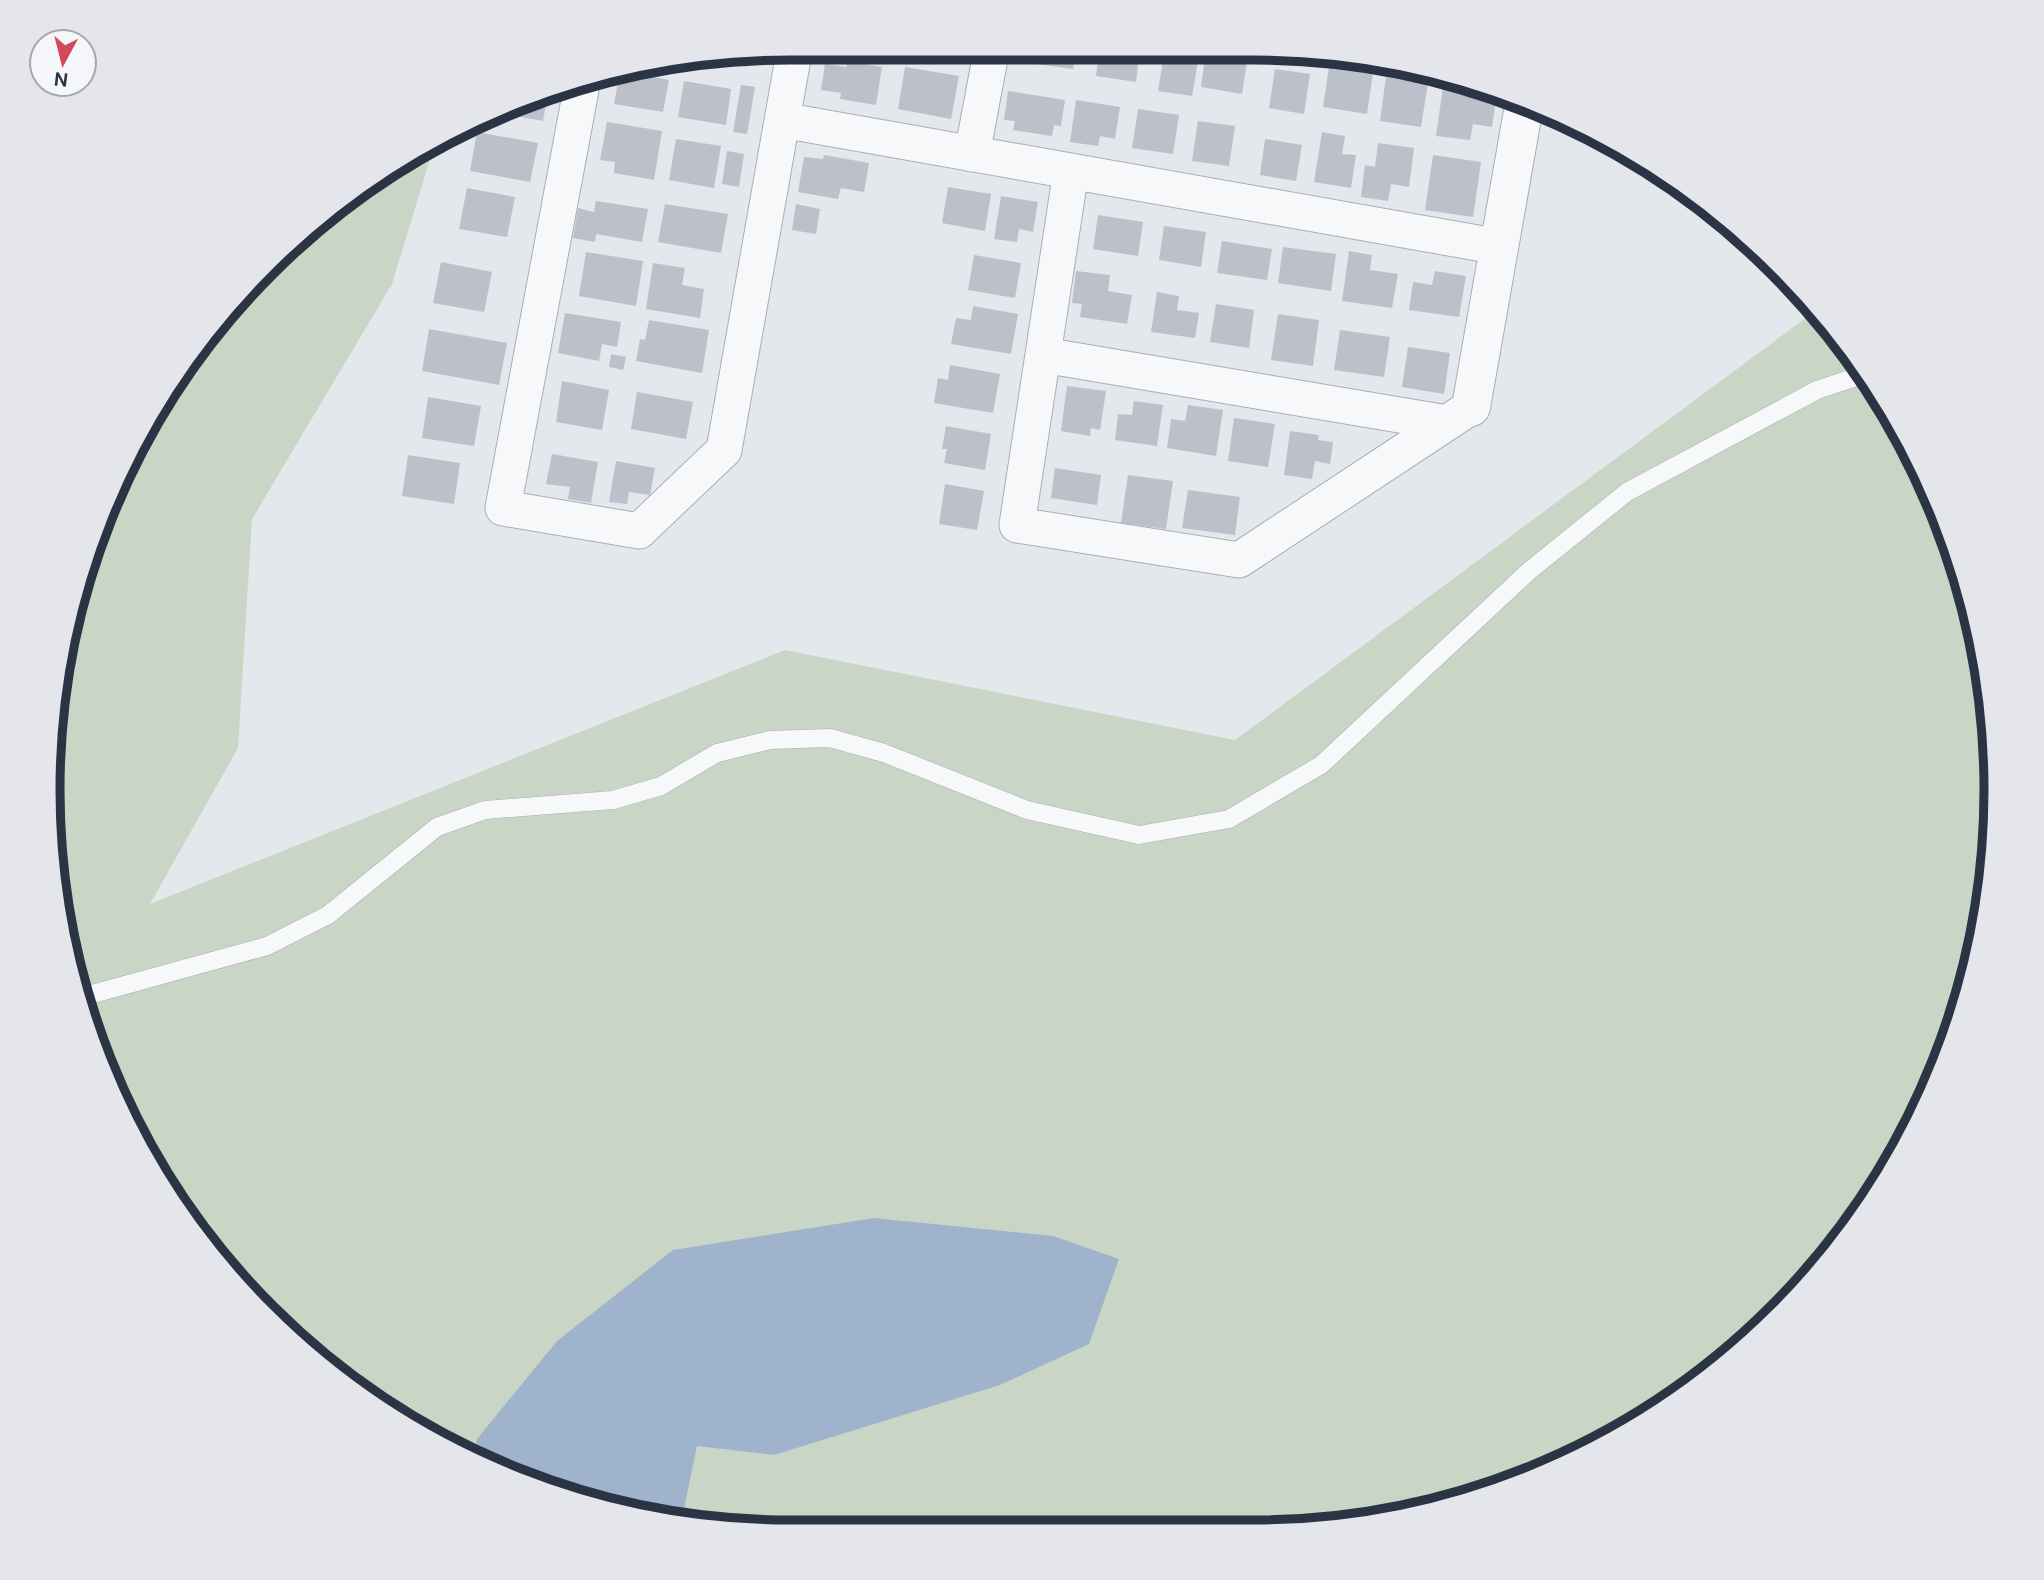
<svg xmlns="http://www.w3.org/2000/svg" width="2044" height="1580" font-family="'DM Sans',sans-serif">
<rect width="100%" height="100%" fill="#e4e7ec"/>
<path fill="#c9d6c5" d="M436,139L392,284L252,519L238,748L150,904L785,650L1235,740L1814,312L1820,311L1872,378L1940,506L1983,645L1997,790L1982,935L1940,1075L1871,1203L1779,1315L1666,1408L1493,1493L1351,1526H693L506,1476L378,1408L265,1315L172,1202L104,1075L73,983L47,790L72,598L147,419L265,265L418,147Z"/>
<path fill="#9fb4cc" d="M874,1218L1053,1236L1119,1259L1089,1344L1000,1385L774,1455L697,1446L681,1523L506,1476L474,1459L477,1439L557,1341L673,1250Z"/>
<path fill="#bbc0ca" d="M953,48H967L965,58L952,56Z
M1031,48H1076L1073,69L1029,63Z
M1100,48H1140L1136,82L1096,76Z
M1165,48L1200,49L1192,96L1158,91Z
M1206,49H1249L1242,94L1201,87Z
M751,52L748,67L703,59Z
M847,61L882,67L876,105L840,99L841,93L821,90L825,64L846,67Z
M905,67L959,76L951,119L898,109Z
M1329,67L1373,73L1367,114L1323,107Z
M1275,69L1310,74L1304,114L1269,108Z
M620,71L669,80L663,112L614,104Z
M1386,77L1428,83L1421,127L1380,121Z
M684,81L731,89L726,125L678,117Z
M741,85L755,87L747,134L733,132Z
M1443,87L1477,92V98L1496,100L1492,127L1473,124L1470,140L1436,136Z
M1008,91L1065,100L1061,126L1054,125L1052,136L1013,130L1015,121L1004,120Z
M548,93L543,121L500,113Z
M1076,100L1120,107L1115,139L1100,136L1098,146L1070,142Z
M1138,109L1179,115L1173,154L1132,148Z
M1198,121L1235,126L1229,166L1192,161Z
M607,122L662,131L654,180L614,173L615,162L600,160Z
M477,132L538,143L530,182L470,171Z
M1322,132L1345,136L1342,154L1356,155L1351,188L1314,182Z
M676,139L721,146L714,188L669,180Z
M1265,139L1302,145L1296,181L1260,175Z
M1378,143L1414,148L1409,187L1391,184L1388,201L1361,197L1365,165L1375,167Z
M727,151L744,154L739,187L722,184Z
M824,155L869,163L864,192L841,188L838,199L798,192L804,157L823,159Z
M1433,155L1481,162L1473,217L1425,210Z
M948,187L991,194L985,231L942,223Z
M467,188L515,197L507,237L459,229Z
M1001,196L1038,202L1033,232L1019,229L1017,242L994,239Z
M596,201L648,209L642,242L596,234L595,242L573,238L578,208L594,212Z
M665,204L728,214L721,253L658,242Z
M796,204L820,209L816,234L792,230Z
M1098,215L1143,222L1138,256L1093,249Z
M1164,226L1206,232L1201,267L1159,260Z
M1222,241L1272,249L1267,280L1217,273Z
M1283,247L1336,254L1331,291L1278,283Z
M1349,251L1372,255L1370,270L1398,274L1392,308L1342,301Z
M586,252L643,261L636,306L579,296Z
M974,255L1021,263L1015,298L968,290Z
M441,262L492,272L484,312L433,303Z
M653,263L685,268L682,285L704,289L700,318L646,309Z
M1076,271L1110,275L1108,291L1132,295L1127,324L1080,317L1082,304L1072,303Z
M1435,271L1466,276L1459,317L1409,310L1413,282L1432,285Z
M1157,292L1179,296L1177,310L1199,313L1195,338L1151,332Z
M1216,304L1254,310L1249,348L1210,342Z
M973,306L1018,314L1011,354L951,344L956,318L971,320Z
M565,313L621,322L617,347L602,344L599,361L558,353Z
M1278,314L1319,320L1313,366L1271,360Z
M649,320L709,330L702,373L636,361L640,339L645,340Z
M429,329L507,343L499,385L422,371Z
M1340,330L1390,337L1384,377L1334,370Z
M1408,347L1450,353L1444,394L1402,387Z
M611,354L626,357L623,370L609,367Z
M950,365L1000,374L993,413L934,403L938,378L948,380Z
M562,381L609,390L602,430L556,422Z
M1067,386L1106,391L1100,430L1091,428L1090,436L1061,431Z
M637,392L693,402L686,439L631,429Z
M428,397L481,406L474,446L422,438Z
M1134,401L1163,405L1157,446L1115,440L1118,414L1132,415Z
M1188,405L1223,410L1216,456L1167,448L1171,419L1185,421Z
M1234,418L1275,424L1268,467L1228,461Z
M946,426L991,434L985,470L944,463L947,449H942Z
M1290,431L1319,435L1318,440L1333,442L1330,464L1315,461L1312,479L1284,475Z
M552,454L598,462L591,503L568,499L570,487L546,484Z
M408,455L460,463L454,504L402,496Z
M616,461L655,468L650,495L629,492L627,504L609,502Z
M1055,468L1101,475L1097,505L1051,498Z
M1128,475L1173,481L1166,529L1121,523Z
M945,484L984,491L977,530L939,524Z
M1188,490L1240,497L1235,535L1182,528Z"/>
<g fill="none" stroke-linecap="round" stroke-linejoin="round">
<g stroke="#a9aeb7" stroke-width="19">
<path id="service" d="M78,998L267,946L328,915L437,827L485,810L613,800L661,786L717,753L770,740L830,738L884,753L1027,810L1139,835L1229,819L1321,765L1529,571L1627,492L1817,390L1868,373"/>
</g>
<g stroke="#a9aeb7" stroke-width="37">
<path id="minor" d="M583,79L503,508L639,531L724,450L795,47
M782,120L1500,247
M972,154L992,48
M1071,171L1017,525L1239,560L1471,407
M1043,355L1447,423"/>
</g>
<g stroke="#a9aeb7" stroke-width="40">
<path id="tertiary" d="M1471,407L1525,100"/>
</g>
<use href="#service" stroke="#f7f8fa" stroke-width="18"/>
<use href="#minor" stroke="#f7f8fa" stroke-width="35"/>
<use href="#tertiary" stroke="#f7f8fa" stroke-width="38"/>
</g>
<path d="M0 0H2044V1580H0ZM790 60H1254A730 730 0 0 1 1984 790V790A730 730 0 0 1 1254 1520H790A730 730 0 0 1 60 790V790A730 730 0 0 1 790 60Z" fill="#e4e6eb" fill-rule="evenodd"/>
<path fill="none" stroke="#2b3445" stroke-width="9" d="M790 60H1254A730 730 0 0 1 1984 790V790A730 730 0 0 1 1254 1520H790A730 730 0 0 1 60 790V790A730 730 0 0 1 790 60Z"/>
<g transform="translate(63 63) rotate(187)"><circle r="33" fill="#f4f6f9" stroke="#a4a8b1" stroke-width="2"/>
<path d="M0-5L12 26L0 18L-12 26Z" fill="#d1495b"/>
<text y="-10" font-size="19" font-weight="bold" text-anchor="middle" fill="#2b3445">N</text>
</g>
</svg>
